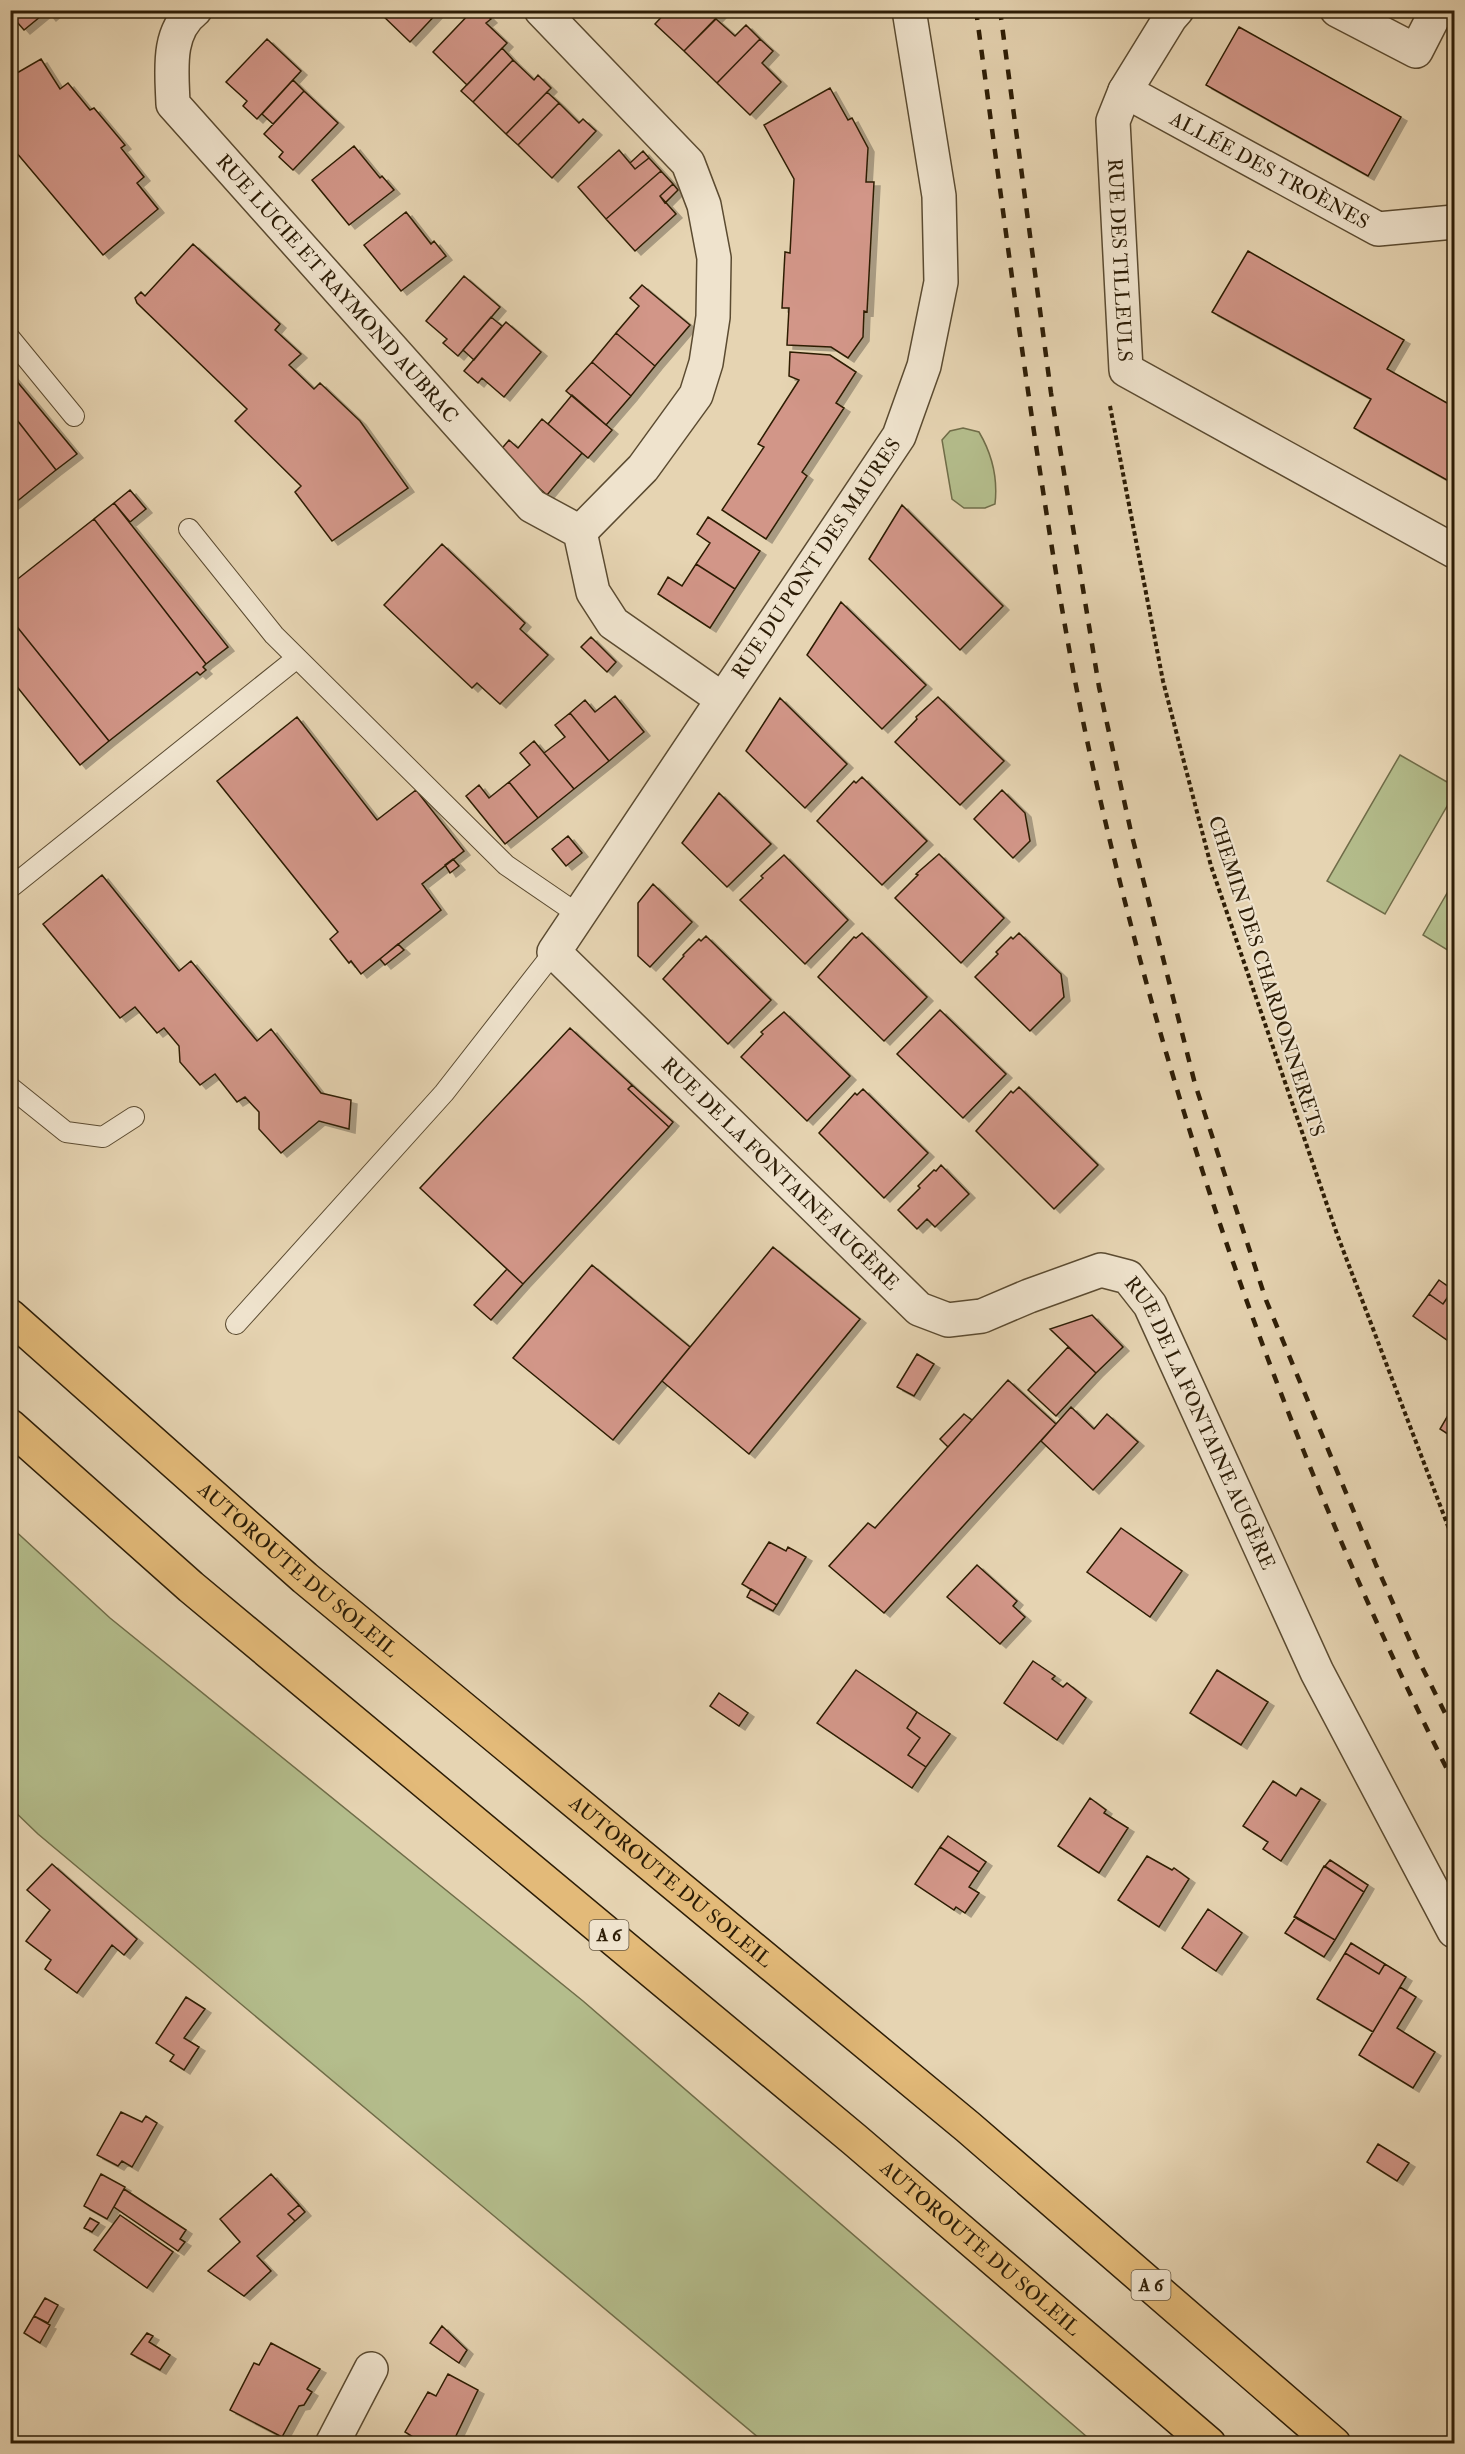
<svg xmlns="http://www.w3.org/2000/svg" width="1465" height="2454" font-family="'IM FELL Double Pica',serif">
<defs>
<filter id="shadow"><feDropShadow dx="6" dy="4" stdDeviation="0" flood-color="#0004"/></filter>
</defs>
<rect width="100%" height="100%" fill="#e6d4b2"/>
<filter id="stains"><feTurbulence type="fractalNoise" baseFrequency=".00333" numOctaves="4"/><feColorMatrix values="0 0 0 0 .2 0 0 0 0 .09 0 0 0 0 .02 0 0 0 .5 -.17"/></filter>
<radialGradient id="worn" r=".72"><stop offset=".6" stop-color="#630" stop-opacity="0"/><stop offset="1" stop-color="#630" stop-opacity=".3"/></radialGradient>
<path fill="#b4bd8c" stroke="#706d49" stroke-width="1.5" d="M963,428L979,432C992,454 998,478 995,504L985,508H964L952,499L942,440L950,431Z
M1400,755L1454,786V794L1385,914L1327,881Z
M1454,881V954L1423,935Z
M11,1527L110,1618L583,2001L1094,2443H765L38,1834L11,1808Z"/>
<path fill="#d29688" stroke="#2d1d06" stroke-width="1.5" filter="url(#shadow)" d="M10,10H58L50,17L46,12L24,30L10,14Z
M381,10H440L410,42L379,12Z
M473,10H482L491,19L486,23L507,43L467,85L433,52Z
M668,10H716L720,14L684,51L655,24Z
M716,19L735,36L746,25L760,39L717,83L684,51Z
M1239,27L1401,117L1368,176L1206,85Z
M267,39L301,71L257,119L243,106L247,101L226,82Z
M760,39L773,51L762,63L781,82L750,115L717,83Z
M502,48L513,60L473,102L461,91Z
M41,59L60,89L68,83L90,110L94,108L125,145L121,148L144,177L137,183L158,209L103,255L10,145V77Z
M513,60L534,80L538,75L551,88L506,134L473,102Z
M293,80L304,91L273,124L262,114Z
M830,88L848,120L852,118L868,148L866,182H874L867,312L864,311L863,337L848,358L831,347L787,345L789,308H782L785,252L790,253L794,179L764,125Z
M304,91L338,123L293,170L279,157L283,152L264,134Z
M547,92L559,103L518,145L506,134Z
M559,103L579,123L583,119L596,131L552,178L518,145Z
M354,146L380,178L382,176L394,190L349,225L312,180Z
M619,150L635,169L649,158L661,171L606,219L578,187Z
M643,151L649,158L635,169L630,163Z
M661,171L673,184L660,196L676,214L635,251L606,219Z
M673,184L678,190L665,203L660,196Z
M406,212L431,244L434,241L446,256L401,291L364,245Z
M193,244L280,324L275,330L301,354L289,365L314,389L320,383L360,421L408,488L332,541L295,492L301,486L235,421L247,409L137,303L135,298L141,292L145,296Z
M1248,251L1404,340L1387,369L1454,407V484L1354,428L1371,399L1212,312Z
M464,276L500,307L458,356L443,343L447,339L426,321Z
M642,285L690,325L655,366L616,333L639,306L630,298Z
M491,317L502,326L474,360L463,350Z
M506,322L541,352L504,397L482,378L478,383L464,371Z
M616,333L655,366L631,396L592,362Z
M790,352L830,355L856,372L836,403L844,408L802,472L807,476L766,539L722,510L764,447L758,444L799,380L789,376Z
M592,362L631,396L606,425L566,391Z
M10,373L77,454L56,470L10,411Z
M572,395L612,430L588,458L548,424Z
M10,411L56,470L10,507Z
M542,419L582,453L547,495L498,453L509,440L518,448Z
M130,490L146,509L130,522L114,503Z
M114,503L228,647L206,664L94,519Z
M902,505L1003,606L960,650L869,559Z
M708,517L760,551L735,589L696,564L710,543L697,534Z
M94,519L206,664L203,667L206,670L200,675L197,672L109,741L10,618V585Z
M442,544L525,623L520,629L548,655L500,704L477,683L472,688L384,605Z
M696,564L735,589L710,628L658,594L668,577L682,586Z
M841,602L926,685L882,729L807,655Z
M10,618L109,741L80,765L10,678Z
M591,637L616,662L607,672L581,647Z
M615,696L644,732L609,761L570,713L585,700L595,712Z
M938,697L1004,761L960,805L895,742L917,719L916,717Z
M780,698L847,764L805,808L746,751Z
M570,713L609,761L574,789L544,753L565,737L555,725Z
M297,717L377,820L416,790L464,851L422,884L441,910L361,974L351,961L349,963L330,939L338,932L217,781Z
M534,741L574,789L538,818L509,782L530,765L520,753Z
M862,777L927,841L882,885L817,821L854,781L856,783Z
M509,782L538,818L505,844L466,796L479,785L489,798Z
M1002,790L1025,813L1030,841L1013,858L974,819Z
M719,793L771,844L727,887L682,843Z
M568,836L582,853L566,866L552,849Z
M939,854L1004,918L961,963L895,898L918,875L916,874Z
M784,855L848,920L805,964L740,900L763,878L761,876Z
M453,859L459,866L450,873L445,865Z
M102,875L179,971L191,961L257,1041L271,1029L321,1093L351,1100L349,1129L319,1121L281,1153L259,1129V1112L245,1097L237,1102L215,1074L200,1085L180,1062L179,1046L164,1028L157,1033L135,1007L120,1018L43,924Z
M653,884L692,922L650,967L638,956V903Z
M862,933L927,997L884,1041L818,977L854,937L856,938Z
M1019,933L1061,974L1064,997L1030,1031L975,977L998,954L996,952L1011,937L1013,939Z
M706,936L771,1000L728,1044L663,979L684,956L683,955L699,939L701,941Z
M398,944L404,950L385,965L380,959Z
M940,1010L1006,1074L963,1118L897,1054Z
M784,1012L850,1076L807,1121L741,1057L763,1034L761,1032Z
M570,1028L632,1085L628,1089L669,1127L523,1284L420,1188Z
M632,1085L673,1122L669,1127L628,1089Z
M1019,1087L1098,1165L1054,1209L976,1131L1011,1091L1013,1093Z
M863,1089L928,1153L884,1198L819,1133L855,1093L857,1095Z
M941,1165L969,1194L935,1227L927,1219L917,1229L898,1210L920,1188L918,1186L934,1170L936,1171Z
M773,1247L860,1319L749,1454L662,1381Z
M592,1265L690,1347L613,1440L513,1358Z
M507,1269L523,1284L491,1320L474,1305Z
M1439,1280L1453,1290L1443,1304L1429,1294Z
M1454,1288V1345L1413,1316L1429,1294L1443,1304Z
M1092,1315L1123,1347L1096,1373L1050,1329Z
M1068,1347L1096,1373L1056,1416L1028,1390Z
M917,1354L934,1364L914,1396L897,1387Z
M1008,1380L1056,1424L884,1613L829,1566L868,1523L875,1528Z
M1454,1405V1438L1440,1429Z
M1071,1407L1094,1429L1107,1414L1138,1442L1093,1490L1041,1441Z
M964,1414L972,1420L948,1447L940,1439Z
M1121,1528L1182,1571L1150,1617L1087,1572Z
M769,1542L786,1551L788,1547L806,1557L777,1605L742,1584Z
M977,1565L1017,1601L1013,1606L1025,1617L1000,1644L947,1597Z
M751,1589L777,1605L773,1611L747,1597Z
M1033,1661L1055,1676L1052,1679L1063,1687L1067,1683L1086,1698L1057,1740L1004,1703Z
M856,1670L917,1712L907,1728L920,1738L908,1755L926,1767L912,1788L817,1723Z
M1217,1670L1268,1702L1241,1745L1190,1713Z
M719,1693L748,1713L739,1726L710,1706Z
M917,1712L950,1734L926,1767L908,1755L920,1738L907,1728Z
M1273,1781L1296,1796L1301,1788L1320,1800L1281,1861L1263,1849L1268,1842L1243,1826Z
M1090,1798L1106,1810L1104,1813L1128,1828L1099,1873L1058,1846Z
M948,1836L986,1862L979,1872L940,1847Z
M940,1847L979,1872L969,1887L979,1893L965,1913L956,1907L954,1910L915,1884Z
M1147,1856L1172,1870L1174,1868L1189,1879L1159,1927L1118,1900Z
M1330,1860L1368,1885L1364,1892L1325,1866Z
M52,1864L137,1939L124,1955L112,1945L77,1993L45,1969L51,1960L26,1941L50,1910L27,1890Z
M1324,1866L1364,1892L1335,1940L1294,1917Z
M1208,1909L1242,1933L1216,1971L1182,1948Z
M1296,1917L1335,1940L1324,1957L1285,1933Z
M1351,1943L1385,1964L1379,1974L1345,1953Z
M1345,1953L1379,1974L1385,1964L1406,1977L1373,2032L1317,1999Z
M1400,1987L1416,1997L1397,2028L1435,2052L1413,2088L1359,2055Z
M186,1997L205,2009L184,2038L199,2047L184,2070L170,2061L174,2055L156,2043Z
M121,2112L142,2122L146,2116L157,2123L132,2167L122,2161L118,2166L97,2155Z
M1378,2144L1409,2163L1397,2181L1367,2162Z
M101,2174L125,2187L107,2219L84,2206Z
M271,2174L299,2205L288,2214L295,2221L257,2256L271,2271L244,2296L208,2271L240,2242L220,2219Z
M124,2189L186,2230L180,2239L185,2242L178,2251L114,2207Z
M299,2205L305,2212L295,2221L288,2214Z
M120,2215L173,2252L147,2288L94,2250Z
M90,2218L99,2223L92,2232L84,2228Z
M45,2298L58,2305L48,2323L34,2316Z
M34,2316L50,2325L40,2343L24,2333Z
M442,2326L467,2350L459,2363L430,2343Z
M147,2333L153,2336L149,2342L170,2355L160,2370L131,2354Z
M271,2343L320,2369L307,2389L312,2392L304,2405L299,2406L282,2437L230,2410L254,2363L259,2365Z
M448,2374L478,2390L452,2444H424L405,2432L428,2392L436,2396Z"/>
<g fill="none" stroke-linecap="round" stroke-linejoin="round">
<g stroke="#5b4b31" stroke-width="22">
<path id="service" d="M10,338L74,416
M189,529L274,635L506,865L579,915
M10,888L297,658
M10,1087L66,1132L103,1137L134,1117
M236,1324L444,1093L554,952"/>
</g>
<g stroke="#5b4b31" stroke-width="36">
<g id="minor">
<path id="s1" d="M195,10C166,32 172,72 173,104L532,506L580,532L593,592L613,623L722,699"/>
<path d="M541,10L688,163L704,205L714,258L713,317L706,363L696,395L643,468L580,532"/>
<path id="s2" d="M909,10L939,196L941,282L924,366L899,436L554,952L919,1309L948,1320L982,1316L1029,1296L1101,1270L1128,1277L1150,1305L1317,1672L1454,1931"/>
<path id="s3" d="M1177,10L1170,18L1125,91L1113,121L1126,370L1454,551"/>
<path d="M1337,10L1416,51L1437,10"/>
<path id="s4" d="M1125,91L1378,229L1454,222"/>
<path d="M332,2444L371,2369"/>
</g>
</g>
<g stroke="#2d1d06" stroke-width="36">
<g id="motorway">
<path id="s5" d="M10,1316L305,1578L968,2127L1334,2444"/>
<path id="s6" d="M10,1426L191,1587L855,2140L1209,2444"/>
</g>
</g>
<path stroke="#2d1d06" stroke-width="4" stroke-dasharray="4.5 3" stroke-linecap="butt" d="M1110,406L1163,681L1211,866L1337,1234L1454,1542"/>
<use href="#service" stroke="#efe3cd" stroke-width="20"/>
<use href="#minor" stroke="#efe3cd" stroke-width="33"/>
<use href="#motorway" stroke="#e3ba79" stroke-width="33"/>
<path stroke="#2d1d06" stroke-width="4.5" stroke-dasharray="10 10" stroke-linecap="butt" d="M976,10C996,158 1015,305 1037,452C1053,556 1069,660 1092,763C1170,1116 1290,1460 1454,1783
M1000,10L1051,393L1099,687L1131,832L1195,1084L1266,1300L1376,1565L1417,1657L1454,1731"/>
</g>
<g text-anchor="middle" stroke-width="4.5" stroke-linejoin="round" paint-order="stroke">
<g fill="#efe3cd" stroke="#675842" stroke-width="1.5">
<rect x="589.5" y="1920" width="39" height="30" rx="4.5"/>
<rect x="1131.5" y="2270" width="39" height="30" rx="4.5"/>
</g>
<g font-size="18" font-weight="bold" fill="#2d1d06">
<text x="609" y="1941">A 6</text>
<text x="1151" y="2291">A 6</text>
</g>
<g font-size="20" fill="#2d1d06" stroke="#efe3cd">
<text dy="7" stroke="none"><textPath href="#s4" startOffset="165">ALLÉE DES TROÈNES</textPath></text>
<text dy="7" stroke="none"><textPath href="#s3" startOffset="268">RUE DES TILLEULS</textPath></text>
<text dy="7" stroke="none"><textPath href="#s1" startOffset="348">RUE LUCIE ET RAYMOND AUBRAC</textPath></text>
<text transform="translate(816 558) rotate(-56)" y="7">RUE DU PONT DES MAURES</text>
<text transform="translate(1267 976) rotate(72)" y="7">CHEMIN DES CHARDONNERETS</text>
<text dy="7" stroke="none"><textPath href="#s2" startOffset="1372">RUE DE LA FONTAINE AUGÈRE</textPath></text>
<text dy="7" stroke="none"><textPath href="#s2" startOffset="1950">RUE DE LA FONTAINE AUGÈRE</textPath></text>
<text dy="7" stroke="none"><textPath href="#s5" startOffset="384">AUTOROUTE DU SOLEIL</textPath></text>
<text dy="7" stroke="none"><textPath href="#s5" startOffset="870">AUTOROUTE DU SOLEIL</textPath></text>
<text dy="7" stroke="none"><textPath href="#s6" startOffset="1272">AUTOROUTE DU SOLEIL</textPath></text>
</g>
</g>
<rect width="1465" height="2454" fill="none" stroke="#e6d4b2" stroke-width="36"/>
<rect x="12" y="12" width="1441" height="2430" fill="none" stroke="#2d1d06" stroke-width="3"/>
<rect x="18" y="18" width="1429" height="2418" fill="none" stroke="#2d1d06" stroke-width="1.5"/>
<rect width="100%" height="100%" filter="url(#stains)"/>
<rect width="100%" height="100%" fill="url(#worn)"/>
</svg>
